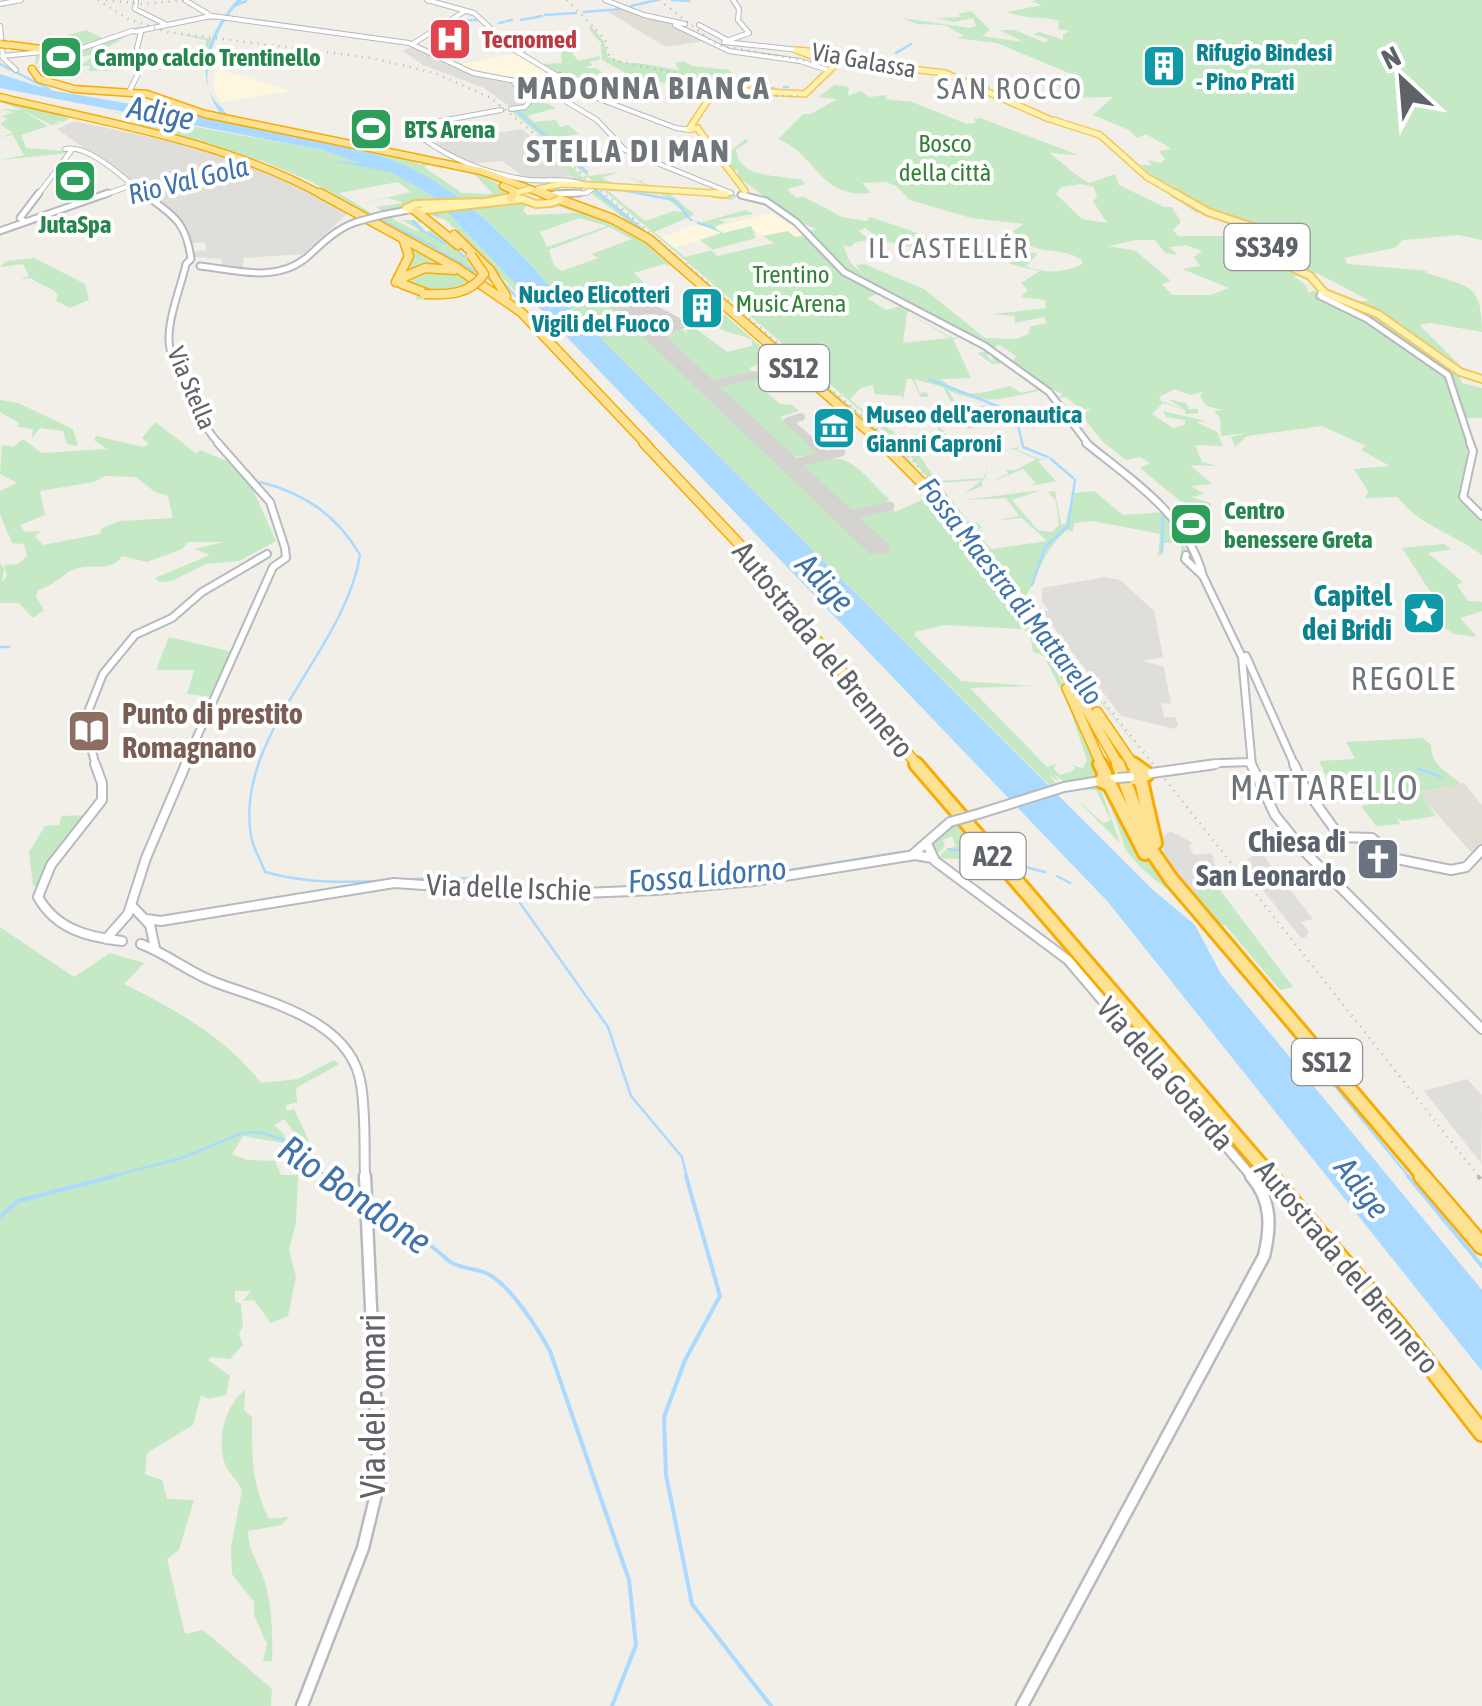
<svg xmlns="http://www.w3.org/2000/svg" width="1482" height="1706" font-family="'Asap Condensed',sans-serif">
<rect width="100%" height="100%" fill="#f1efe8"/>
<path fill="#fef7e0" d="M516,53L558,79L538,84L457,65Z
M218,66L228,72L291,91L221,102L213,85Z
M772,213L808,236L796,238L786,232L763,237L750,226L674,248L661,237L698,224L710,228Z"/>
<path fill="#e0deda" d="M411,47L461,70L512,81L526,105L513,109L484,88L423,65L403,51Z
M74,121L206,149L245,161L143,190L57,129Z
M522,129L570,169L567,171L573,176L545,181L514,176L520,174L502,161L469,164L434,143Z
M254,163L349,212L303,254L244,258L242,272L221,268L222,259L194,257L191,252L206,250L205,242L192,243L178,216L146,191L212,171Z
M1106,577L1120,580L1154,611L1163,657L1143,661L1164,667L1171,704L1161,703L1164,717H1175L1178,725L1175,729L1121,716L1042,612L1049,610L1042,602V588Z
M1170,831L1193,843L1189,846L1194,855L1212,853L1220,890H1185L1173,877L1160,840Z
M1260,851L1313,919L1301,922L1309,932L1306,937L1301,938L1246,869L1247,860Z
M1467,1079L1482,1095L1481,1163L1424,1091Z"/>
<path fill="#e1ded6" d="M625,9L646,18L671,22L704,41L666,47L608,12Z
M1464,783L1482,805V846L1472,853L1418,793Z"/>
<path fill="#c5e8c5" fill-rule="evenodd" d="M1037,0H1482V240L1459,235L1403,240L1395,248L1344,258L1348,264L1428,271L1424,272C1468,288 1482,281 1482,332L1431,323L1419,325L1467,372L1459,375L1462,383L1482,388V418H1459C1472,447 1467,471 1458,500L1482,521V555C1455,534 1417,525 1398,497L1365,498L1368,491L1354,469L1390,466L1361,450L1366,446L1322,426L1247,436L1232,450L1235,447L1231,437L1248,433L1221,436L1220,418L1214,411L1223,410L1206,406L1200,396L1203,392L1190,395L1174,389L1159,397L1161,401L1184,409L1167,399L1186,403L1189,409H1198V413L1185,414V410L1163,403L1152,414L1173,428L1185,425V420L1166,417L1163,411L1206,421L1196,422L1217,432L1223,446L1195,445L1202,462L1218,466L1190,465L1212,484L1191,486L1204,494L1191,497L1211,503V509L1180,501L1140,468L1150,463L1140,457L1126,460L1103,442L1081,415L1091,409H1081L1066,397L1058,398L1062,394L1024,375L1013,362L1016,356L1000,345L991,348L844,270L810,231L816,229L797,221L737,176L738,170L730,169L724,157L745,139L748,142L736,149C738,179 779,175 802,180L805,184L787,189L796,198L804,197L842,217L867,221L870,217L912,231L938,244L920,249L881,240L865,228L858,231L871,240L856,242L850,247L843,245L850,262L865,276L856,265L864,264L924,289L985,338L1017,339L1028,334L1031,326L1047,323L1044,317L1015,323L1014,316L993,314L1046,308L1045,300L1021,297L1028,290L1021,283L1040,271L1010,264V259L959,250L1038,253L1026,266C1044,274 1065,273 1082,264V260C1056,243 1035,260 1013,231L1024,224L971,218L910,200L896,186L886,182L862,183L871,193C819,199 817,154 778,139L803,114H811L837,99L818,97L835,85L849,87L848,96L860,91L870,97L887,95L885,99L912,102L967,124L976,123L974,119L980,118L1078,155L1049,153C1063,162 1075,177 1090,183L1115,174L1119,185L1164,207H1172L1181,222L1173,230L1178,236H1224L1256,250L1275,235L1214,210L1197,213L1156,185V179L1140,165H1152L1148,160L1161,163L1165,159L1159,151L1172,149L1146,134L1137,138L1129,130L1093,115L1113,97L1063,98L1060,96L1065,94L1058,85L1075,84L1081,78L997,43L956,38L964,36L945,25L917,24L902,18L970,28L976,26L973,18L954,22L936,18L962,17L958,14L971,11L990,30L982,36L1024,42L999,30H1014L1046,43L1048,39L1033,34L1040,32L1063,40V35L1070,31L1058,29L1059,21C1045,16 1028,20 1007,12L1042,5L1031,1ZM1081,184L1094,187L1097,197L1093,201L1107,223L1082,219L1056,194L1061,187ZM1136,240H1155L1165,253L1178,255L1169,247L1186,245L1202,251L1194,257L1200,266L1182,269L1229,288L1211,295H1172L1162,284L1171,281L1136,251L1108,246ZM1317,273L1370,301L1331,302L1317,296L1315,290L1308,293L1307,286L1293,276L1317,277L1314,274Z
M141,27L211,39L209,50L205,49L206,40C188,37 168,30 151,29C136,28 112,45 99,53L141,54V63L125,70L89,71L90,66H80L96,54L79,57V50H71L77,62L38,68L42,56L35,66L36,55L60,50L51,42L70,38L68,35L86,30L102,38L88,44L131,35L130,33L137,30L132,28Z
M592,27L604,42L608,57L644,69L627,63C645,62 661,68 679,70L675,63L684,61L692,66L729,70L735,76H741L762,88L745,85L726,90L685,73L723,91L710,92L699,84L688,88L681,85L695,82L676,77L668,83L630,81L624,72L602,60L601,43L588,28Z
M563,47L569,48L578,61L600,56L599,60L588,62L593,64L585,68H596L602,72L595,75L607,79L609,84L586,79L562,84L566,77L543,64L562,63L561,51L566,50Z
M518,84L531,85L525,89L530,91L559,94L543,96L542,101L556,108L527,116L534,122L556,120L560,127L568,125L579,134L567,136L576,153L571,155L589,176L618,172L602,178L615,184L645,185L626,176L639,181L647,179L641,182L650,186L705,191L727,198L730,194L739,195L731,200L701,193L670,194L694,214L689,218L700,223L745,210L754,214L718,220L726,222L714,227L723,233L751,226L756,238L711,250L717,256L774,243L763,236L788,231L795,237L806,235L793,223L813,238L842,272L882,292L867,298L886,310L900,306L912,309L907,313L903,343L950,338L910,314L953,338L967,337L953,339L971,378L941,379C963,401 982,393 1010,386L1021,393L1038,389L1002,363L992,364L977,353L991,351L987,355L994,363L992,356L1002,357L1058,404L1041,390C1004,399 984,406 948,390L959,409L995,404L961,412L970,427L1015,417L968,429L966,425L940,427L960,453L978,452L953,454L954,447L941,433L910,435L939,432L937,426L962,423L943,387L914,379L920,393L926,392L929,397H921L912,379H907L903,400L902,396L875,394L873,385L861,388L850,399L878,423L903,425L904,421L905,426L883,425L896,433L889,435L510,110L519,112L535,102ZM608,191L661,194L686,213L674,211L645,221ZM687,218L721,233L700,240L713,250L685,257L654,232Z
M0,98L70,118L63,122L50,120L61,123L51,125L19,108L48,126L21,135L26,148L67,151L69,153L0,160L24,155L13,135L0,137L13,133L0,124L8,118L0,117L14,112L0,109L22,110L0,102Z
M98,109L322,150L390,172L431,195L535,303L528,304L446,220L425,213L432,207L410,204L391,212L412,211L420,217V224L411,212L393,215V219L416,231L419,230L402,220H415L426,232L433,229L449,241L442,248L453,241L479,276L310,181L262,161L122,123L175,125ZM398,182L411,192L362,203L388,198L403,203L376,207L382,211L371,213L339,193Z
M221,119L378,148L422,165L423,159L402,154L450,165L440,169L444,165L434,162L424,167L462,193L493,194L471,171L513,191L506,200L528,203L523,210L527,215L577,213L552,204L555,203L630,230L725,310L637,237L672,267L664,264L634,273L664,303L658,304V309L628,305L609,288L599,291L871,551L887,546L803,466C849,446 857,469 889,499L887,502L895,512L924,499L912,482L895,468L912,481L1050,658L1072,702L1101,777L1067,784L1054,774L1060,783L1051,776L1057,786L1053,789L579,318C521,255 466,184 381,156C328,138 272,134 217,120ZM579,218L607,226L547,247L540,232ZM609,227L632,239L592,254L598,258L562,271L554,266L549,250ZM1020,624L1031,639L1033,652L1044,656L1069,706L1087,760L1083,768L1069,765L1075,767L1073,771L1060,775L1054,769L1056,764L1047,767L970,688L1032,686L961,681L915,636V632L945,625L1022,629Z
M542,142L884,435L905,454L1156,770L1055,646L1092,694H1085L1065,663L903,457L647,236L606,214L559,201L565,193L549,191L550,189L555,186L550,190C559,195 570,192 579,192L563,197L625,219L592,194L594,188L587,181L559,182H582L591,189L589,191L588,188L559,186L566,184L555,181L574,177L539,143Z
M407,244L486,291L478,288L417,300L416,296L425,297L411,289L398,274L408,260Z
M34,258L85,284L89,300L70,308L56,301L58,294C49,286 39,285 31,278L20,279L29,276L23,264L0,267L6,261Z
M724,314L774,358L749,368L754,374L735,380L756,376L762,381L756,383L780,404L792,405L799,411L780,417L817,451L816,455L791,457L662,337L683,329L687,334V328L694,327L727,352L752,346V340C740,333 730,335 719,328L722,326L703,320Z
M0,400L18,403L73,429L78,446L67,444L63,431L40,428L32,438L33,429L17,427L19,423L0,412Z
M155,422L197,454L200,450L234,464L250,483L276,541L239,561L206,564L172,581L159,582L155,578L210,555L194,549L224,542H188L182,549L147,562L122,556C111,573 91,563 75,569C62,574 57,584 38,590L36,597L44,610L33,618L19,603H0V564L4,568L2,582L7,576L4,565L18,564L27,556L24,544L12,543L0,514V491L17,483L0,474L2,445L13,447L23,439L41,453L107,449L94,440L96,436L143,447L149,444L142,438ZM105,476L136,477L155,492L168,496L173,518L120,521L102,528L100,534L43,545L35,536L41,531L25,532L20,525L45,515L40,491L94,482Z
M901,445L916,451L937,481L985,478L988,464L981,487L1009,473L1005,470H1016L1036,459L1013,449L994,452L1019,447L1017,450L1040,459L1048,458L1038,461L1056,481L1030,486L1036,483L1023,469L965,493L982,480L938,483L970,523L977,522L982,528L975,530L984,531L979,534L991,549L1047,541L1022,518L998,520L1019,516L1006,498L964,500L1042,490L1012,500L1038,530L1052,532L1059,525L1056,501L1048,492L1055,491L1061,524L1065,525L1074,488L1075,493L1094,491L1123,515L1165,512L1172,517L1186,550L1181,555V542L1164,543L1163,554L1158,556L1160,534L1093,521L1074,523L1073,531L1067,530C1041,552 1037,580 1025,597Z
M1443,544L1452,549L1428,553L1463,582L1457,585L1468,601L1482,602V611L1460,618L1477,637L1455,634L1421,616L1431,593L1402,548Z
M169,637L232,652L214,697L187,694L194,670H156Z
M1422,738L1431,745C1431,766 1448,772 1461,784L1419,792L1436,816L1403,821L1397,818L1400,824L1376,826L1361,806L1387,801H1338L1319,761L1355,759L1346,742Z
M1104,783L1145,857L1183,898C1170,895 1127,858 1124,845C1118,824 1110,804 1099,784L1120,843L1073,796L1103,823L1111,820L1096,790L1068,789Z
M90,815L39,885L33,886L29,852L45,826L59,825L62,816Z
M959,823L993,864L964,859L960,853V859L939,858L944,851L956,846L952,836L943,840L945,846L936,855L930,843L941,829Z
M1185,890H1220L1293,987L1280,990L1225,925L1218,927Z
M0,927L74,977L110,953L144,963L124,984C173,1008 228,1039 261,1083L298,1079L334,1060L339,1064L296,1088L297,1102L286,1105L287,1111L294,1109L309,1141L302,1142L284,1119L274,1125L285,1135L284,1143L243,1136L232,1154L247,1160L275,1161L281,1175H298L296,1223L289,1250L296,1277L288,1316L271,1323L254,1300L243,1301L251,1291H235V1301L241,1304L243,1326L239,1334L243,1345L230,1359L212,1357L208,1360L230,1376L226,1395L209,1399L201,1395L193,1425L147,1453L145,1474L162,1480L167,1499L194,1500L179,1550L167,1559L185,1634L203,1630L272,1689L271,1706H0Z
M245,1390L244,1410L252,1417C252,1455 251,1484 269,1519L289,1517L281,1525L248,1531C248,1552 261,1566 266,1586C272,1609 273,1637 272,1661L263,1662L267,1644L254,1615V1602L232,1574L231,1548L242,1490C238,1480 228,1473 225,1464C216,1438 226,1405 245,1390Z"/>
<path fill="#aadaff" d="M237,0H242C220,19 204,58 208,87C210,98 220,105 226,113L218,120C273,134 330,138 384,157C478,189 532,273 600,338L606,337L602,340L1153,890L1195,925L1221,974L1482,1290V1371L1108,902L431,195L390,172L333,161L360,163L322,150L0,88V74L50,90L212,118L220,113C193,73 207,34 237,0Z"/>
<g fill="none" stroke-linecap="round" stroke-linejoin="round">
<path stroke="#aadaff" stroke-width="2.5" d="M672,0L689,1
M234,6L246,1
M631,6L657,0
M584,12L621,9
M545,15L576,13
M521,20L542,16
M452,21L478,20
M507,21L512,20
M499,23L504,22
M554,46H560
M525,51L550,47
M896,53L911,44
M0,64L49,89
M847,64L865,59
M981,84L988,87
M784,87H788
M764,89L774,88
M524,108L534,102L561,99
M517,111L587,172
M596,191L647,234
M627,191L674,200L691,220
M434,215H438
M377,218L435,247
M413,221L424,232
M698,223L714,228
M428,233L446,244
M435,249L494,282
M457,249L463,256H470
M502,281L520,301
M929,379L1010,411L1016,416L1023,447L1048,457
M1051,459L1073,478
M260,482C304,493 337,515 360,555C345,651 234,735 251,836C253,848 261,861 265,872C329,890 389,878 454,878C487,878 520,886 553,888C670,893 787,870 902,852
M1162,551L1163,516
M1032,585L1045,547L1068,526L1075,480
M1423,612L1425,601L1431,600
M0,647H9
M1418,769L1436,775
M1438,776L1442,778
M1001,848L1021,866L1045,872
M948,849L982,854
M1057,876L1070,883
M520,903L608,1027L631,1096L682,1157L687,1178
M1236,965L1410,1178
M105,1178L182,1158L242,1133L259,1132L294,1143L327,1178"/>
<path stroke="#aadaff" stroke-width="4" d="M325,1176L363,1208
M686,1176L720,1296L685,1360L664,1417L666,1475L692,1604L771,1706
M1408,1176L1482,1266
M371,1211C403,1224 424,1239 449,1261C459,1269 475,1268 486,1273C509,1283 538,1329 550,1351L629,1580L636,1645L612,1706
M0,1217L18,1201L115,1176"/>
<path stroke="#d4d3d0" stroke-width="8" d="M628,311L656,310L683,324L657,336V340
M707,386L755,375
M801,417L788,421L815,445
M813,444L825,438"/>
<path stroke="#d4d3d0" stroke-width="9" d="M812,443L823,453L820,457
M795,470V463L841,452
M845,517L890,506"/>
<path fill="#d4d3d0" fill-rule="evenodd" d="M620,298L627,300L888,544L891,549L888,554H870L613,308L610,304Z"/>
<g stroke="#b6babf" stroke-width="6">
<path id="secondary-far4" d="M136,0L135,9L165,24
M185,0L213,17
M427,0L474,13L513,49L561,78V84
M605,0L644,15L685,24
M733,0L739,9L738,20L749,33L724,42L799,50
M0,4L21,0
M213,16L409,43L473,73L553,88L572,86
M675,25L729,51L800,61L828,70
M699,25L727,40
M0,26L3,58L16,70
M138,31L211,16
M414,43L465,11
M2,56L82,48L132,31L141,32
M560,75L576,90L676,128L691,130
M562,87L567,102L597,120L625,150L731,193
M130,90L143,64L137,48L141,32
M511,109L525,107L529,102L512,80
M414,126L501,110
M412,130C446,158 486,174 529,180C551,182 573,176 592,189L586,193L554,194
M65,149C91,144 126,181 146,196
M37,196L71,151
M101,196L132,185"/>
</g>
<g stroke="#b6babf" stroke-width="9">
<path id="secondary-far3" d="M143,193C172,215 186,220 191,259L186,264C181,287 168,317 169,341C171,370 201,424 220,445
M554,194L579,193
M741,195L766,201L796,222L844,272L985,346L1049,392L1089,445
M382,215L408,210
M25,222L20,218L39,193
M0,231L108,193
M200,266C235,270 275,283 306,258C323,243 334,230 356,222
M1322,291L1320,296L1367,319L1448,375L1471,445"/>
</g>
<g stroke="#b6babf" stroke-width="10">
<path id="secondary-far2" d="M218,443L270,502L285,548
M1086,443C1133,481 1187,515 1203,576
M1470,443L1473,451L1463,497L1482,516
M1186,555L1185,559L1203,576L1242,657L1252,766
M1246,656L1295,766
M1221,763L1250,762
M96,766L84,722L103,674L135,635L172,618L202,592L267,554
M184,766L273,567L286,558L285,548"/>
</g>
<g stroke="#b6babf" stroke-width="12">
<path id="secondary-far1" d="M95,764L102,783V800L51,865L38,897C56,929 87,937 122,941
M1251,764L1275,815L1304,851L1482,1029
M1294,764L1305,788L1340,837L1372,838L1397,859L1451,870L1466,867L1482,850
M978,814L1064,787L1118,778
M927,844L935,861L1068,960L1253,1178
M912,855L950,822
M132,906L150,925L155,948
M146,919L161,921L394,883L558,894L656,890L754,881L915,855L932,858
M106,939L128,914L146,858L186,764
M141,944C168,954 189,973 217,983C268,1002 352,1020 361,1085C366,1115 364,1148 365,1178"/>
</g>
<g stroke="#b6babf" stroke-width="15">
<path id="secondary" d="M302,1706L363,1548L379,1482L365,1176
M1022,1706L1264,1256C1271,1227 1272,1200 1251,1176"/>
</g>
<g stroke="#f2c960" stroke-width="8">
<path id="primary-far1" d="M730,90L805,94L835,65L796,50L872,57L902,68L945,73L1049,119
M1053,120L1100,135L1147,177L1180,196
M698,128L689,129L708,100L723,93
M698,129L745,191
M605,186L726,194
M538,189L561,184L587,185"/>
</g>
<g stroke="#f2c960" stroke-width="10">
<path id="primary" d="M714,193L726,194
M1175,193L1208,212L1271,233L1266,250L1273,258L1310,276L1325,293L1378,314L1460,372L1482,379
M516,196L485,202L415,204L406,208L416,211L523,199
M517,197L536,204L551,203"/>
</g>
<g stroke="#f9ab00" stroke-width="9">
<path id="highway-far4" d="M11,45L49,50
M32,69L39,79L74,89L147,94L205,114L481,171L549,196
M0,97C110,124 225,141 324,196
M503,186L515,191L512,196"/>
</g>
<g stroke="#f9ab00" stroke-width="11">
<path id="highway-far3" d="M320,193L457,268L521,312L647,445
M542,193L613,219L649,239L884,445
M511,198L514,193
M416,211L458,245
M454,235L490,270L506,296
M396,282L409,256L404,241
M426,293L402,284L404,277L425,268L454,270"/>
</g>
<g stroke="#f9ab00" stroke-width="12">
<path id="highway-far2" d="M644,443L741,546L918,766
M882,443L926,487L1056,656L1119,766
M1067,688L1102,766
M1097,712L1134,766"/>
</g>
<g stroke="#f9ab00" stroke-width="18">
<path id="highway-far1" d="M916,764L1272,1178
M1100,764L1105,774L1102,781L1110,785L1145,853
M1118,764L1151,850L1171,879L1425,1178
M1133,764L1147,774
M1131,776L1141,781L1155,843"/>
</g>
<g stroke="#f9ab00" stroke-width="20">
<path id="highway" d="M1270,1176L1399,1326L1482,1433
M1422,1176L1482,1246"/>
</g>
<use href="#secondary-far4" stroke="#fff" stroke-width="4"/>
<use href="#secondary-far3" stroke="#fff" stroke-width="5"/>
<use href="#secondary-far2" stroke="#fff" stroke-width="6"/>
<use href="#secondary-far1" stroke="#fff" stroke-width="8"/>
<use href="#secondary" stroke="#fff" stroke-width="10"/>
<use href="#primary-far1" stroke="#fff2af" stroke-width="5"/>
<use href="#primary" stroke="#fff2af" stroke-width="6"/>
<use href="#highway-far4" stroke="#fde293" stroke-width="6"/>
<use href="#highway-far3" stroke="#fde293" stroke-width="8"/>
<use href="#highway-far2" stroke="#fde293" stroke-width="9"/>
<use href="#highway-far1" stroke="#fde293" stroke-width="12"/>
<use href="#highway" stroke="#fde293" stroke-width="15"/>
<path stroke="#b6b7b8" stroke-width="2.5" stroke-dasharray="1 6" stroke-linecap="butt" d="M98,0L128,19L168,32L371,58L435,73L491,98L555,151L913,460L1480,1178
M106,0L142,4L190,0
M567,0L605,39L609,55L616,61L692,76L741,95L799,96
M659,0L717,45L823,64"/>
<path stroke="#b6b7b8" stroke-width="4" stroke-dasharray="4 18" stroke-linecap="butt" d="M1478,1176L1482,1181"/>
<g stroke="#b6babf" stroke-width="9" stroke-linecap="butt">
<path id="secondary-bridge-far2" d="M356,222L382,215"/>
</g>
<g stroke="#b6babf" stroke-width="10" stroke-linecap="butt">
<path id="secondary-bridge-far1" d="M1199,766L1221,763"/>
</g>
<g stroke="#b6babf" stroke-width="12" stroke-linecap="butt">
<path id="secondary-bridge" d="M1152,773L1216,764
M1118,778L1130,777
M950,822L978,814"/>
</g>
<g stroke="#f2c960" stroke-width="8" stroke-linecap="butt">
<path id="primary-bridge-far1" d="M587,185L605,186
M519,192L530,189"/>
</g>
<g stroke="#f2c960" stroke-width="10" stroke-linecap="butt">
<path id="primary-bridge" d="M551,203L559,200"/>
</g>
<g stroke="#f9ab00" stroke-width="9" stroke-linecap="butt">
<path id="highway-bridge-far1" d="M0,44L8,45"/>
</g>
<g stroke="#f9ab00" stroke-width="11" stroke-linecap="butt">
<path id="highway-bridge" d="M424,294C447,295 470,295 484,274L471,255"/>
</g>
<use href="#secondary-bridge-far2" stroke="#fff" stroke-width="5"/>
<use href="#secondary-bridge-far1" stroke="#fff" stroke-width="6"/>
<use href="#secondary-bridge" stroke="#fff" stroke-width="8"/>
<use href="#primary-bridge-far1" stroke="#fff2af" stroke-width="5"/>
<use href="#primary-bridge" stroke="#fff2af" stroke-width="6"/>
<use href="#highway-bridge-far1" stroke="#fde293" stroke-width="6"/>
<use href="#highway-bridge" stroke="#fde293" stroke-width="8"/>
</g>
<defs>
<g id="hospital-square" transform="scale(2.25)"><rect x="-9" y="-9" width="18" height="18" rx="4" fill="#e0444e" stroke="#fff"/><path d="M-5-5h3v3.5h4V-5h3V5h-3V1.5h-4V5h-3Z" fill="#fff"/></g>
<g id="stadium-square" transform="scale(2.25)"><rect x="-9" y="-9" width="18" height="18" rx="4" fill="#2e9e5b" stroke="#fff"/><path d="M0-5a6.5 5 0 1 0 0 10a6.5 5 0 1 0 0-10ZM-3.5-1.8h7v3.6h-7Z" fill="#fff"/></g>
<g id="building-square" transform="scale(2.25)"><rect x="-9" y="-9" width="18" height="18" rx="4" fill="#0f9aa8" stroke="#fff"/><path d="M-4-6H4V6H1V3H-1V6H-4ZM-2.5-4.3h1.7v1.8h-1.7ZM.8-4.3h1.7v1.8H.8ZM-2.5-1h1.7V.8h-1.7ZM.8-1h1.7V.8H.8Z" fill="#fff"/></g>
<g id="museum-square" transform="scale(2.25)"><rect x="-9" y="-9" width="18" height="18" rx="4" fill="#0f9aa8" stroke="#fff"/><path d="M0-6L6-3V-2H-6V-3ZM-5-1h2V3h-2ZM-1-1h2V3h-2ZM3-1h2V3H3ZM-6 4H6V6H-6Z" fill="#fff"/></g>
<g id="sight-square" transform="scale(2.25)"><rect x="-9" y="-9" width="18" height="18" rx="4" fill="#0f9aa8" stroke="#fff"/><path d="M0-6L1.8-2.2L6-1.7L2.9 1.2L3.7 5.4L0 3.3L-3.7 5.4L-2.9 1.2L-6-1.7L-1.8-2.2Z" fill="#fff"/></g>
<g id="library-square" transform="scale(2.25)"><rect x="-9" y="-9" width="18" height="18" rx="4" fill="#8d6e63" stroke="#fff"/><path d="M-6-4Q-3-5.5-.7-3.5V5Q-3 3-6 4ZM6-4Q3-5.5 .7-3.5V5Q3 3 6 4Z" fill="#fff"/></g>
<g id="church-square" transform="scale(2.25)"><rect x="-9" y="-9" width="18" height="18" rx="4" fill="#6b7280" stroke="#fff"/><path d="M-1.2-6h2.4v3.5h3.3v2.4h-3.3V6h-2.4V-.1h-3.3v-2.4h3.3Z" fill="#fff"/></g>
</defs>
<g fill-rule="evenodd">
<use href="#hospital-square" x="450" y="39"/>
<use href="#stadium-square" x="61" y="57"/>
<use href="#building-square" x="1164" y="66"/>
<use href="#stadium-square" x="371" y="129"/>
<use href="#stadium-square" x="75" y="181"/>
<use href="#building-square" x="702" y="308"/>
<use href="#museum-square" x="834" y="428"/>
<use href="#stadium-square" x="1191" y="524"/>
<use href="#sight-square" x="1424" y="613"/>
<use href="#library-square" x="89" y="731"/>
<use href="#church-square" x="1378" y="859"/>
</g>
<g text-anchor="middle" stroke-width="8" stroke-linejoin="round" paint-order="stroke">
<g font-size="25" font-weight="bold" fill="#be3a42" stroke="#fff" text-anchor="start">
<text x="482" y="48">Tecnomed</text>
</g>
<g font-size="25" font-weight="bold" fill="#0d838f" stroke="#fff" text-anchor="start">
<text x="1196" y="61">Rifugio Bindesi<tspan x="1196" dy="29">- Pino Prati</tspan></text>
<text x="670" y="303" text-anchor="end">Nucleo Elicotteri<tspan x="670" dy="29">Vigili del Fuoco</tspan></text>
<text x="866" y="423">Museo dell'aeronautica<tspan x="866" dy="29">Gianni Caproni</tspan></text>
</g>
<g font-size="25" font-weight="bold" fill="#27864d" stroke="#fff" text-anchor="start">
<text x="94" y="66">Campo calcio Trentinello</text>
<text x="404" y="138">BTS Arena</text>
<text x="75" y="233" text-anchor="middle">JutaSpa</text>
<text x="1224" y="519">Centro<tspan x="1224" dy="29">benessere Greta</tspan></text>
</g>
<g font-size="25" fill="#5f6368" stroke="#fff">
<text transform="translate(864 60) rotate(10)" y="9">Via Galassa</text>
<text transform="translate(192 388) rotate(67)" y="9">Via Stella</text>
</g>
<g font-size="25" fill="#348238" stroke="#fff">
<text x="945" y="152">Bosco<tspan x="945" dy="29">della città</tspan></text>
<text x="791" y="283">Trentino<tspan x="791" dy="29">Music Arena</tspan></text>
</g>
<g font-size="28" font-style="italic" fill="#4174aa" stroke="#fff">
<text transform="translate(188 180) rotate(-14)" y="10">Rio Val Gola</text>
<text transform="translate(1011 591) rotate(52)" y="10">Fossa Maestra di Mattarello</text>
</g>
<g fill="#fff" stroke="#8f9295" stroke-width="2.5">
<rect x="1224.5" y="224" width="85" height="46" rx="8"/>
<rect x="759" y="345" width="70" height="46" rx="8"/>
<rect x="960.5" y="833" width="65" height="46" rx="8"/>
<rect x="1292" y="1039" width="70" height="46" rx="8"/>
</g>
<g font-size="28" font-weight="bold" fill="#5f6368">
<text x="1267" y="257">SS349</text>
<text x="794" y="378">SS12</text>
<text x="993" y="866">A22</text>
<text x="1327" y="1072">SS12</text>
</g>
<g font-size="28" letter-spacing="2.5" fill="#70757a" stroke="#fff">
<text x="949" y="258">IL CASTELLÉR</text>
</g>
<g font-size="30" letter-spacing="2.5" fill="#70757a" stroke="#fff">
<text x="1010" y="99">SAN ROCCO</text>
</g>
<g font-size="30" font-weight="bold" fill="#0d838f" stroke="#fff" text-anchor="end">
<text x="1392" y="606">Capitel<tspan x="1392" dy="34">dei Bridi</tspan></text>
</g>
<g font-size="30" fill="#5f6368" stroke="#fff">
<text transform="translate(823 650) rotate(51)" y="10">Autostrada del Brennero</text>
<text transform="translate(509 888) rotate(2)" y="10">Via delle Ischie</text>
<text transform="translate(1165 1074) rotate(49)" y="10">Via della Gotarda</text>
<text transform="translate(1347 1267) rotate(50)" y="10">Autostrada del Brennero</text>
</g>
<g font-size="30" font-weight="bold" fill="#785e54" stroke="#fff" text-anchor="start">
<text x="122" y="724">Punto di prestito<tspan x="122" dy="34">Romagnano</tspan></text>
</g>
<g font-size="30" font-weight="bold" fill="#5b616d" stroke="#fff" text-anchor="end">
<text x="1346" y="852">Chiesa di<tspan x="1346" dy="34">San Leonardo</tspan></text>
</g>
<g font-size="32" font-weight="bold" letter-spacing="2.5" fill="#70757a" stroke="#fff">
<text x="644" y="99">MADONNA BIANCA</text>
<text x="629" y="162">STELLA DI MAN</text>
</g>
<g font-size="32" font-style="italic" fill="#4174aa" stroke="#fff">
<text transform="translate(161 113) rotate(11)" y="11">Adige</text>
<text transform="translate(825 583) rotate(46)" y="11">Adige</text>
<text transform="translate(707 875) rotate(-5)" y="11">Fossa Lidorno</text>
<text transform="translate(1362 1188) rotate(52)" y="11">Adige</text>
</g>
<g font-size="32" letter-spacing="2.5" fill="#70757a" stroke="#fff">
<text x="1404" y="690">REGOLE</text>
</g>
<g font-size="35" letter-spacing="2.5" fill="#70757a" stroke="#fff">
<text x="1325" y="800">MATTARELLO</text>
</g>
<g font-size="35" fill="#5f6368" stroke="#fff">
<text transform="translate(373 1406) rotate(-90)" y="12">Via dei Pomari</text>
</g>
<g font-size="38" font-style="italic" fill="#4174aa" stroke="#fff">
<text transform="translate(355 1195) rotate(35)" y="13">Rio Bondone</text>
</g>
</g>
<g transform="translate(1402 80) rotate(334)" stroke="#ffffff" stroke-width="8" paint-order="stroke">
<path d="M0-8L18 38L0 25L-18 38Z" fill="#5f6368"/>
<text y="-15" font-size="28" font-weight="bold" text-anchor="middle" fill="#5f6368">N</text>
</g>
</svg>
